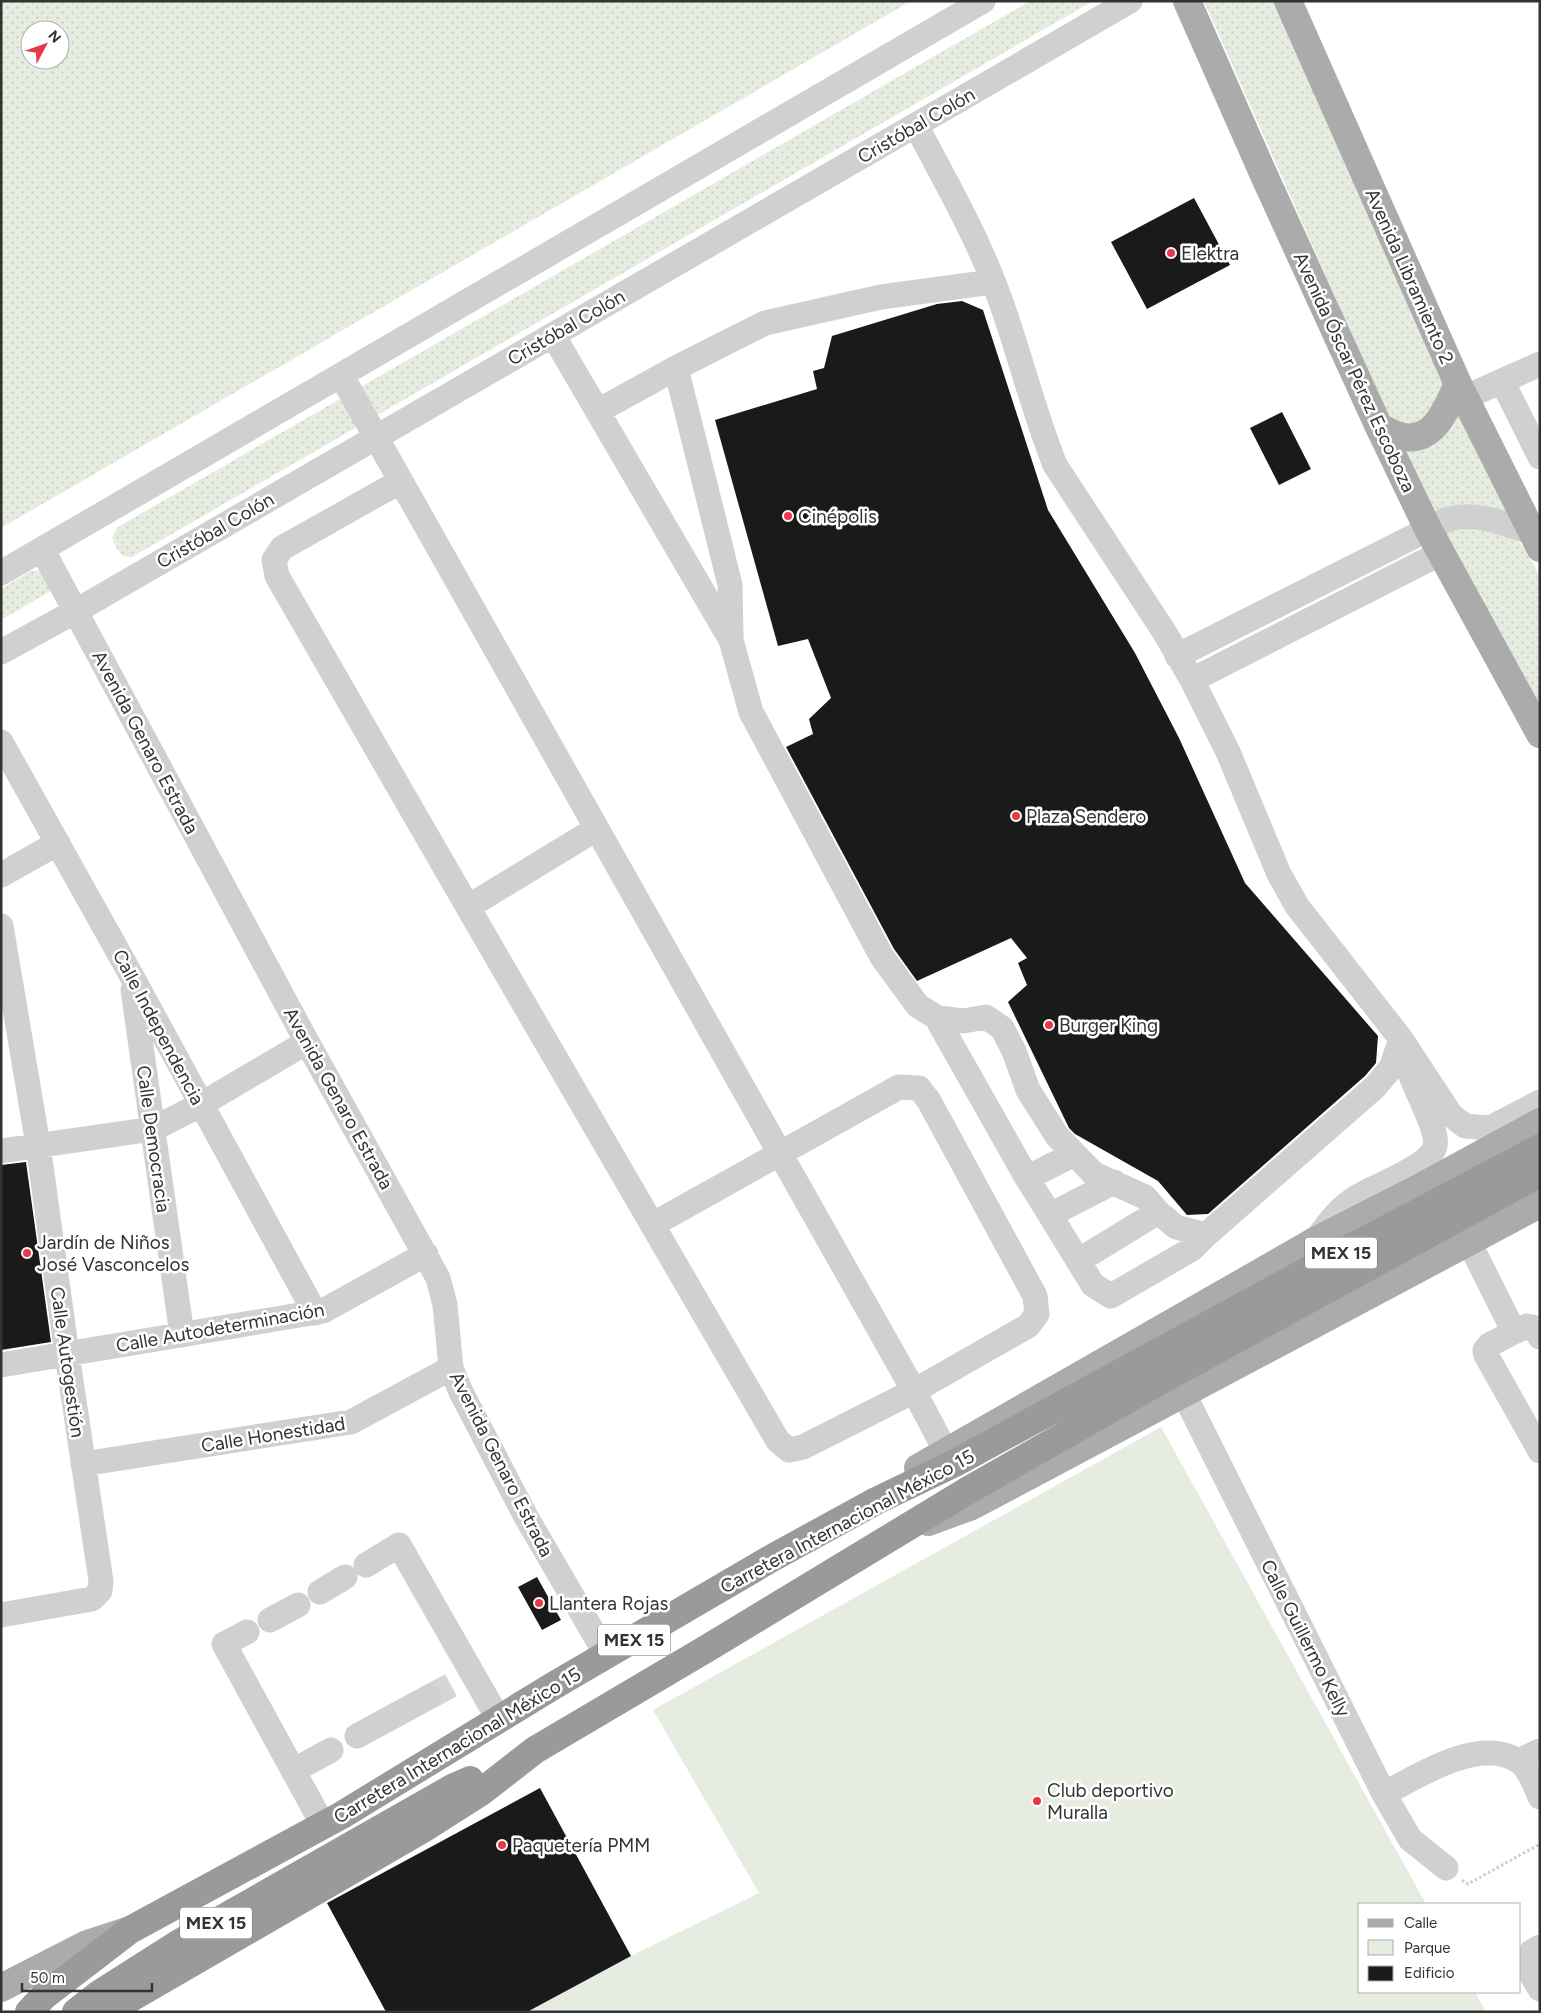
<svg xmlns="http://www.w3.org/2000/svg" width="1541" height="2013" font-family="Figtree,sans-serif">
<defs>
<pattern id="green-dots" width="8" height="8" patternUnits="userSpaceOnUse" patternTransform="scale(1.25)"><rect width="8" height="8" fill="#e6ecdf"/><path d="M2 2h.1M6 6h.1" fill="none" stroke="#c6cbc0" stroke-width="1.8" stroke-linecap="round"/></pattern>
</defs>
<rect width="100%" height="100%" fill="#fff"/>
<path fill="url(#green-dots)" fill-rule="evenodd" d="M1,1H911L1,528ZM30,30H60V60H30Z
M1030,1H1093L132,557L123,556L116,547L112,537L118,527Z
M1204,1H1276L1444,383V398L1416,427L1390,421Z
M1460,408L1518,518L1480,505L1433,513L1398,444Z
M1462,525L1507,530L1524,548L1540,576V708L1439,538L1447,531Z
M43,570L51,591L1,620V589L31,571Z"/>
<path fill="#e6ecdf" d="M1161,1427L1426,1904H1360V1992H1475L1486,2012H527L631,1956L759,1893L653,1710Z"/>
<path fill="#1a1a1a" d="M1194,198L1230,265L1147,309L1111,242Z
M962,301L983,310L1048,510L1135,653L1179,738L1245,883L1378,1036L1376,1063L1365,1076L1208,1214L1187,1215L1158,1181L1075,1134L1069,1128L1008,1002L1027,985L1018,963L1027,958L1011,938L917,981L894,949L786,747L813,734L809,719L831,698L808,639L778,646L715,420L817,389L813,371L824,368L832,336L937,304Z
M1282,412L1311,469L1279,485L1250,428Z
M26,1162L51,1342L1,1350V1165Z
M537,1577L561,1620L542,1630L518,1587Z
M540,1788L631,1956L527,2012H386L327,1903Z"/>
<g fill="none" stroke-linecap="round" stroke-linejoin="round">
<path stroke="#d6d6d6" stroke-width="25" stroke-dasharray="25 12" stroke-linecap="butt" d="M429,1697L455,1683"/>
<path stroke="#cdcdcd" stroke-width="3" stroke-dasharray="2.5 2.5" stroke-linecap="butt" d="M1462,1880L1468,1884L1540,1844"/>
<path stroke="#d0d0d0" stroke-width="25" d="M916,125C937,166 961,207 980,250C1012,319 1027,395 1055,465L1165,633L1192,680L1228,752L1279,874L1297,906L1401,1039L1451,1115L1465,1126L1490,1128L1540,1102
M553,335L731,640L751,712L882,957L918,1006L936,1017L963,1021L986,1017L1002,1028L1014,1051L1028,1090L1057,1136L1094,1174L1145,1197L1158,1212L1176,1227L1206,1235L1375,1087L1391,1068L1401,1039
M676,368L730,585L731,637
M341,375L914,1391L946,1452
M1502,381L1540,457
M1464,398L1540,364
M598,411L676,368L765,323L881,297L992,282
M401,481L282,548L274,560L277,576C443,865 610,1153 778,1441L789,1450L803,1447L914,1391L1028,1326L1037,1314L1035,1296L929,1101L919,1088L899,1087L652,1225
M42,549L307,1042L438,1278L445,1305L451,1368L461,1392L525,1515L607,1656
M1,573L983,1
M1,652L76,611L1130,1
M1177,656L1448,519C1478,512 1503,523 1530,532
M1192,680L1441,553
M1,742L130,973L315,1313
M1,875L58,843
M468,907L596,829
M1,926L38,1145L67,1354L101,1581L100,1591L92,1599L1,1615
M133,990L182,1335
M936,1017L1027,1178L1074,1154
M1,1151L153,1129L200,1105L307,1042
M1027,1178L1050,1215L1114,1182
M1050,1215L1093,1285L1111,1296L1192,1249L1206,1235
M1315,1241C1327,1225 1337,1210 1354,1199C1372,1186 1430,1168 1435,1146C1439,1131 1414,1088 1409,1070
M1469,1242L1514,1332L1527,1326L1533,1327L1540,1337
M1078,1261L1158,1212
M1514,1332L1489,1345L1485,1350L1486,1355L1540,1451
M1,1365L323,1311L426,1254
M1184,1394L1384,1794L1410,1839L1446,1868
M83,1464L351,1422L451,1368
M366,1565L399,1545L499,1720
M320,1592L345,1577
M270,1620L298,1605
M247,1632L224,1644L323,1825
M357,1736L429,1697
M1518,1761L1540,1751
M293,1771L331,1750
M1384,1794C1418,1776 1479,1736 1518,1761C1527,1766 1536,1787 1540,1797
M1540,1947L1531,1952L1527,1961L1532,1976L1540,1989"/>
<path stroke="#ababab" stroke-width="28" d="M1187,1L1267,182L1379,427L1428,529L1540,734
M1288,1L1458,384L1540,548
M1379,427C1386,430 1395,436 1404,437C1435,442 1447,407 1458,384
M918,1468L1315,1241L1415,1190L1540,1122
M928,1522L972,1506L1540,1204
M1,1988L87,1944L127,1931"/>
<path stroke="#9a9a9a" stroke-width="28" d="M29,2012L44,1996L130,1930L342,1815L553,1686L772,1558L876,1501L955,1463L1320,1264L1540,1148
M76,2012L99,1994L176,1945L454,1787L470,1780
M111,2012L124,2002L423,1829L481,1792L535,1750L706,1649L967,1491L1156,1383L1540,1173"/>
</g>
<g fill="#e63946" stroke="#fff" stroke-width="2">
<circle cx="1171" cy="253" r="5"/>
<circle cx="788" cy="516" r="5"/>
<circle cx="1016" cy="816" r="5"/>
<circle cx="1049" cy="1025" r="5"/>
<circle cx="27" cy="1253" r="5"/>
<circle cx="539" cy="1603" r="5"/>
<circle cx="1037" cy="1801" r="5"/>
<circle cx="502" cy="1845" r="5"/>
</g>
<g text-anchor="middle" stroke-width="5" stroke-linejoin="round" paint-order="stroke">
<g fill="#fff" stroke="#707070" stroke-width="1">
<rect x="1305" y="1237.5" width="72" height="31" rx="4"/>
<rect x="598" y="1624.5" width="72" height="31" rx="4"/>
<rect x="180" y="1907.5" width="72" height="31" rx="4"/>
</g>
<g font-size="18" font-weight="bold" fill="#333">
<text x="1341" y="1259">MEX 15</text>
<text x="634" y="1646">MEX 15</text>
<text x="216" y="1929">MEX 15</text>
</g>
<g font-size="19" fill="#333" stroke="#fff">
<text transform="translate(916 125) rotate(-30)" y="7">Cristóbal Colón</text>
<text transform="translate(1410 276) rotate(66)" y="7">Avenida Libramiento 2</text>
<text transform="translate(566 327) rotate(-30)" y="7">Cristóbal Colón</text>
<text transform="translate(1355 372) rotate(65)" y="7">Avenida Óscar Pérez Escoboza</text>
<text transform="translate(215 530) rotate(-30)" y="7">Cristóbal Colón</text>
<text transform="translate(146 742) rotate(62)" y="7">Avenida Genaro Estrada</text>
<text transform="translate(159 1027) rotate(62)" y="7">Calle Independencia</text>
<text transform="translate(339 1098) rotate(61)" y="7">Avenida Genaro Estrada</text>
<text transform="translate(154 1139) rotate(82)" y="7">Calle Democracia</text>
<text transform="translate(220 1327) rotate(-10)" y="7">Calle Autodeterminación</text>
<text transform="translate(68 1362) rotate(82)" y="7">Calle Autogestión</text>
<text transform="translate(273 1434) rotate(-9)" y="7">Calle Honestidad</text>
<text transform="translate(502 1464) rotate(63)" y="7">Avenida Genaro Estrada</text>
<text transform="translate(847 1521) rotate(-28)" y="7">Carretera Internacional México 15</text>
<text transform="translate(1306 1638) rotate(63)" y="7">Calle Guillermo Kelly</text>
<text transform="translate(457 1745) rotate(-31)" y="7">Carretera Internacional México 15</text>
</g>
<g font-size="19" fill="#333" stroke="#fff" text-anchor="start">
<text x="1181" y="260">Elektra</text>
<text x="798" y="523">Cinépolis</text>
<text x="1026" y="823">Plaza Sendero</text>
<text x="1059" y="1032">Burger King</text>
<text x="37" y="1249">Jardín de Niños<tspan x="37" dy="22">José Vasconcelos</tspan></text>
<text x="549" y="1610">Llantera Rojas</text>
<text x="1047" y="1797">Club deportivo<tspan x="1047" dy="22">Muralla</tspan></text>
<text x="512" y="1852">Paquetería PMM</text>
</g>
</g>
<rect width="1541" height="2013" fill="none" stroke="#333333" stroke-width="5"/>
<rect x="1358" y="1903" width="162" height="90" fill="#ffffff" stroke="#adadad"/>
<rect x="1368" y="1919" width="25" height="8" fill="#ababab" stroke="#adadad"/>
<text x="1404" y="1928" font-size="15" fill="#333333">Calle</text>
<rect x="1368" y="1940" width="25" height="15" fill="#e6ecdf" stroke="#adadad"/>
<text x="1404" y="1953" font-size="15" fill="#333333">Parque</text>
<rect x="1368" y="1966" width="25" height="15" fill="#1a1a1a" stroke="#adadad"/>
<text x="1404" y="1978" font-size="15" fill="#333333">Edificio</text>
<g transform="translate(45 45) rotate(49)"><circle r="24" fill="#ffffff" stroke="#adadad"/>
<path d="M0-4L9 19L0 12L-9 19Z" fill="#e63946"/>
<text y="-8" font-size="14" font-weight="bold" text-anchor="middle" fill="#333333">N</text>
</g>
<path d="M22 1983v8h130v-8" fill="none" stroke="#333333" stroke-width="2.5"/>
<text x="30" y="1983" font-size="15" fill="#333333" stroke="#ffffff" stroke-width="4" paint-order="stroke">50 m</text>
</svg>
